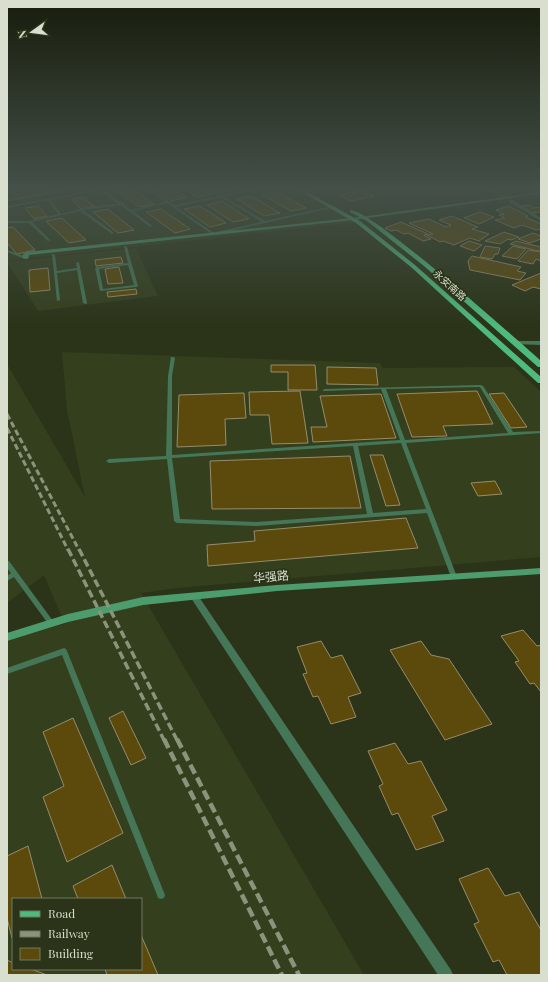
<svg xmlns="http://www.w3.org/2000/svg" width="548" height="982" font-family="'Playfair Display','Noto Sans SC',serif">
<rect width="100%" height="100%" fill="#2b3418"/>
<path fill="#343f1e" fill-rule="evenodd" d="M7,189H299L358,222L7,261Z
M136,248L158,296L38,311L7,262Z
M62,352L380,363L383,368L514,367L541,392V557L177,588L141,593L364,975H7V640L65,624L44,575L7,603V364L85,497L67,410ZM13,899H141V969H13Z"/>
<path fill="#5c4a0c" stroke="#968c6c" d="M7,189H73L7,201Z
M115,189H132L154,204L139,207Z
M154,189H174L187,197L171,201Z
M184,189H203L212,194L197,197Z
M213,189H232L234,190L219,193Z
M363,190L375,196L351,201L339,195Z
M277,192L306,208L291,211L263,195Z
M251,196L280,213L264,216L237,199Z
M83,197L94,206L81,209L71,199Z
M222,201L249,219L233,222L207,205Z
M530,205L533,208L541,207V212L530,213L521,206Z
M38,206L47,216L34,219L25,208Z
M200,206L226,223L210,227L184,209Z
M509,206L528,216L525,217L541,224V229L536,230L522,225L514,228L495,220L505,218L499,215L504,214L496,210Z
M108,209L134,230L118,233L93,212Z
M161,209L190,229L175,233L146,212Z
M480,212L494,217L479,224L464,218Z
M452,216L478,227L472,229L489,234L479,241L470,238L454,245L443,241L440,242L427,235L433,234L409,223L429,219L446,227L451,225L439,220Z
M62,218L86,240L69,243L46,221Z
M401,222L428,234L424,235L431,239L423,241L408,233L404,234L396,230L391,231L385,228Z
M13,227L35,250L17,254L7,243V228Z
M504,232L519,237L511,240L508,239L500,244L485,241Z
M533,233L541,236V239L530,243L518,239Z
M469,241L482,245L474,251L460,246Z
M516,241L541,247V249L538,251L510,244Z
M485,246L500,248L498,254H495L492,259L480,257Z
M513,246L526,249L517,259L502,256Z
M528,250L541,252V261L536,259L533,264L518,261Z
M472,256L521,267L517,271L526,273L520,280L470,270L468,261Z
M121,257L123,263L96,266L95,260Z
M119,267L123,283L108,284L105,269Z
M48,268L50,290L30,292L29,270Z
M541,273V289L533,287L525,291L512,285Z
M136,289L137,294L108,297L107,292Z
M271,365H315L317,390H288V372H271Z
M327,367L376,368L378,385L327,384Z
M300,391L308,443L272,444L269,415H250L249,392Z
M477,391L493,424L443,426L447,436L412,437L397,394Z
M244,393L246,418L225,419L226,445L177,447L179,395Z
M504,393L527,427L511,428L489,394Z
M381,394L396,438L313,442L311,427H327L320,396Z
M370,455H383L400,505L386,506Z
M350,456L361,508L212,509L210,461Z
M495,481L502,494L478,496L471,483Z
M406,518L418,548L208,566L207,545L255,541L254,531Z
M523,630L537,646L541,645V692L534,683L530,684L515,662L519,661L501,636Z
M321,641L331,658L342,655L361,693L348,697L356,717L331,724L318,696L313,697L303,674L307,673L297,647Z
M421,641L431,655L449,659L492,724L445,740L390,650Z
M123,711L146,758L131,765L109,718Z
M73,718L123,833L67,862L43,797L64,786L43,732Z
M395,743L408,764L421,761L447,810L432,816L444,841L416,850L398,813L392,815L379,786L383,784L368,751Z
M28,846L42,899H13V937L12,938L7,918V856Z
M112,865L126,899H78L73,886Z
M488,868L505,896L519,892L541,930V975H507L499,960L493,962L474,924L479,922L459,879Z
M141,935L158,975H107L105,969H141Z
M7,960L13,963V969H31L47,975H7Z"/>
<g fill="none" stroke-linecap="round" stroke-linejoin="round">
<path fill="#457658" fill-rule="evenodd" d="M103,189H106L50,200L61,214L88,207L118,204L104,193V191H105L122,203H124V205L131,210L165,202L148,190V189H150L168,201H170V202L174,205L219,196L209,190V189H211L222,195L258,189L257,190L224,197L265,221L333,206L335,207L217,234H216V232L262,222L221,197L176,207L214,233V235H213L167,203L133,211L151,225L152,226L150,227L121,205L83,210L113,232V234H112L80,211L32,222L50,240L48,241L29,223H9L7,222L9,221H30L58,214L48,200L7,208V206Z
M124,246L127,247L138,286L136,287L100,291L95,268L97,267L128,263ZM128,265L134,285L103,289L99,269Z
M7,250L27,257L28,258L25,259L7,252Z
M52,254L55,255L57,271L77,268L76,263L79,262L87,303L86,304L83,303L77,270L57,273L60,300L57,301Z
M171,357H173L175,358L172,376V455L400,440L381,389L323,391V390L325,389L481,385L483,386L513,432L541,431V433L406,443L457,577L456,579H452L451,577L427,513L257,526L177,523L174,521L167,459L109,463L106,461L109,459L166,456L168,376ZM480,387L508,433L405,440L386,389ZM401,443L426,509L373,513L358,446ZM353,446L367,514L257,522L180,519L172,458Z
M7,561H9L53,621L54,623L53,625L51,626L49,625L14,577L7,581V576L11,573L7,568Z
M64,648L66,649L67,651L165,895L164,898L161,899L158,898L157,895L62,655L7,674V668Z"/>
<path fill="#457658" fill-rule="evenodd" d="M486,189H490L508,198L504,199Z
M509,200H513L541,218V221L509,202Z
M515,341H541V345L513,344V342Z
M194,593L197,594L451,970L453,975H438L191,598L189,596L191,594Z"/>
<path fill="#4c9c6d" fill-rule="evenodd" d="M541,192V194L353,220L29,255L28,259L23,258V254L26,252L353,218Z
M541,568V574L277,591L143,605L68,622L7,641V633L68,614L143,597L277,585Z"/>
<path fill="#4eba7d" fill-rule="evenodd" d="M297,189H302L360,221L415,265L541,377V383H538L411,267L356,223Z
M350,210C370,208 516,339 541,361V367H538L424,266L367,221L350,212Z"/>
<path stroke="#8b937d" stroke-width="3" stroke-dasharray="6 3" stroke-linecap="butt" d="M7,414L79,550
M7,428L68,550"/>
<path stroke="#8b937d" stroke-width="3.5" stroke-dasharray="8 3.5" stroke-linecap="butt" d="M68,549L164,740
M79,549L177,740"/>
<path stroke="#8b937d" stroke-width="4.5" stroke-dasharray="10 4.5" stroke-linecap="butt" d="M164,739L282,975
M177,739L299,975"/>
</g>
<linearGradient id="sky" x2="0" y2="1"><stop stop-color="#181d0d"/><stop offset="0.58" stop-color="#445048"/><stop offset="1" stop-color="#445048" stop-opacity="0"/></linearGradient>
<rect width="548" height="326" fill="url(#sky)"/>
<g text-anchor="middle" stroke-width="3.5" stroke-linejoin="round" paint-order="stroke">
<g font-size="10" fill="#d8dfce" stroke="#2b3418">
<text transform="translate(450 285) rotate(42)" y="4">永安南路</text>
</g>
<g font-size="12" fill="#d8dfce" stroke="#2b3418">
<text transform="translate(271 577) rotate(-5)" y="4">华强路</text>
</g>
</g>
<rect width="548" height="982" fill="none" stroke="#d8dfce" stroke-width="16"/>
<rect x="12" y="898" width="130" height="72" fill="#2b3418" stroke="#707861"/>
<rect x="20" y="911" width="20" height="6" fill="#4eba7d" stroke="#707861"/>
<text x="48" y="918" font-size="12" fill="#d8dfce">Road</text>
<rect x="20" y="931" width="20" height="6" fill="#8b937d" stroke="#707861"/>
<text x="48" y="938" font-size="12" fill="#d8dfce">Railway</text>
<rect x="20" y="948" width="20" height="12" fill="#5c4a0c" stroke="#707861"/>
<text x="48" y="958" font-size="12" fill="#d8dfce">Building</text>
<g transform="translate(32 32) rotate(256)" stroke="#2b3418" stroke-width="3" paint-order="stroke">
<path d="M0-3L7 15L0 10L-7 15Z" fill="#d8dfce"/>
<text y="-6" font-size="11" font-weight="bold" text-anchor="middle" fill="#d8dfce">N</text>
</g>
</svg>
